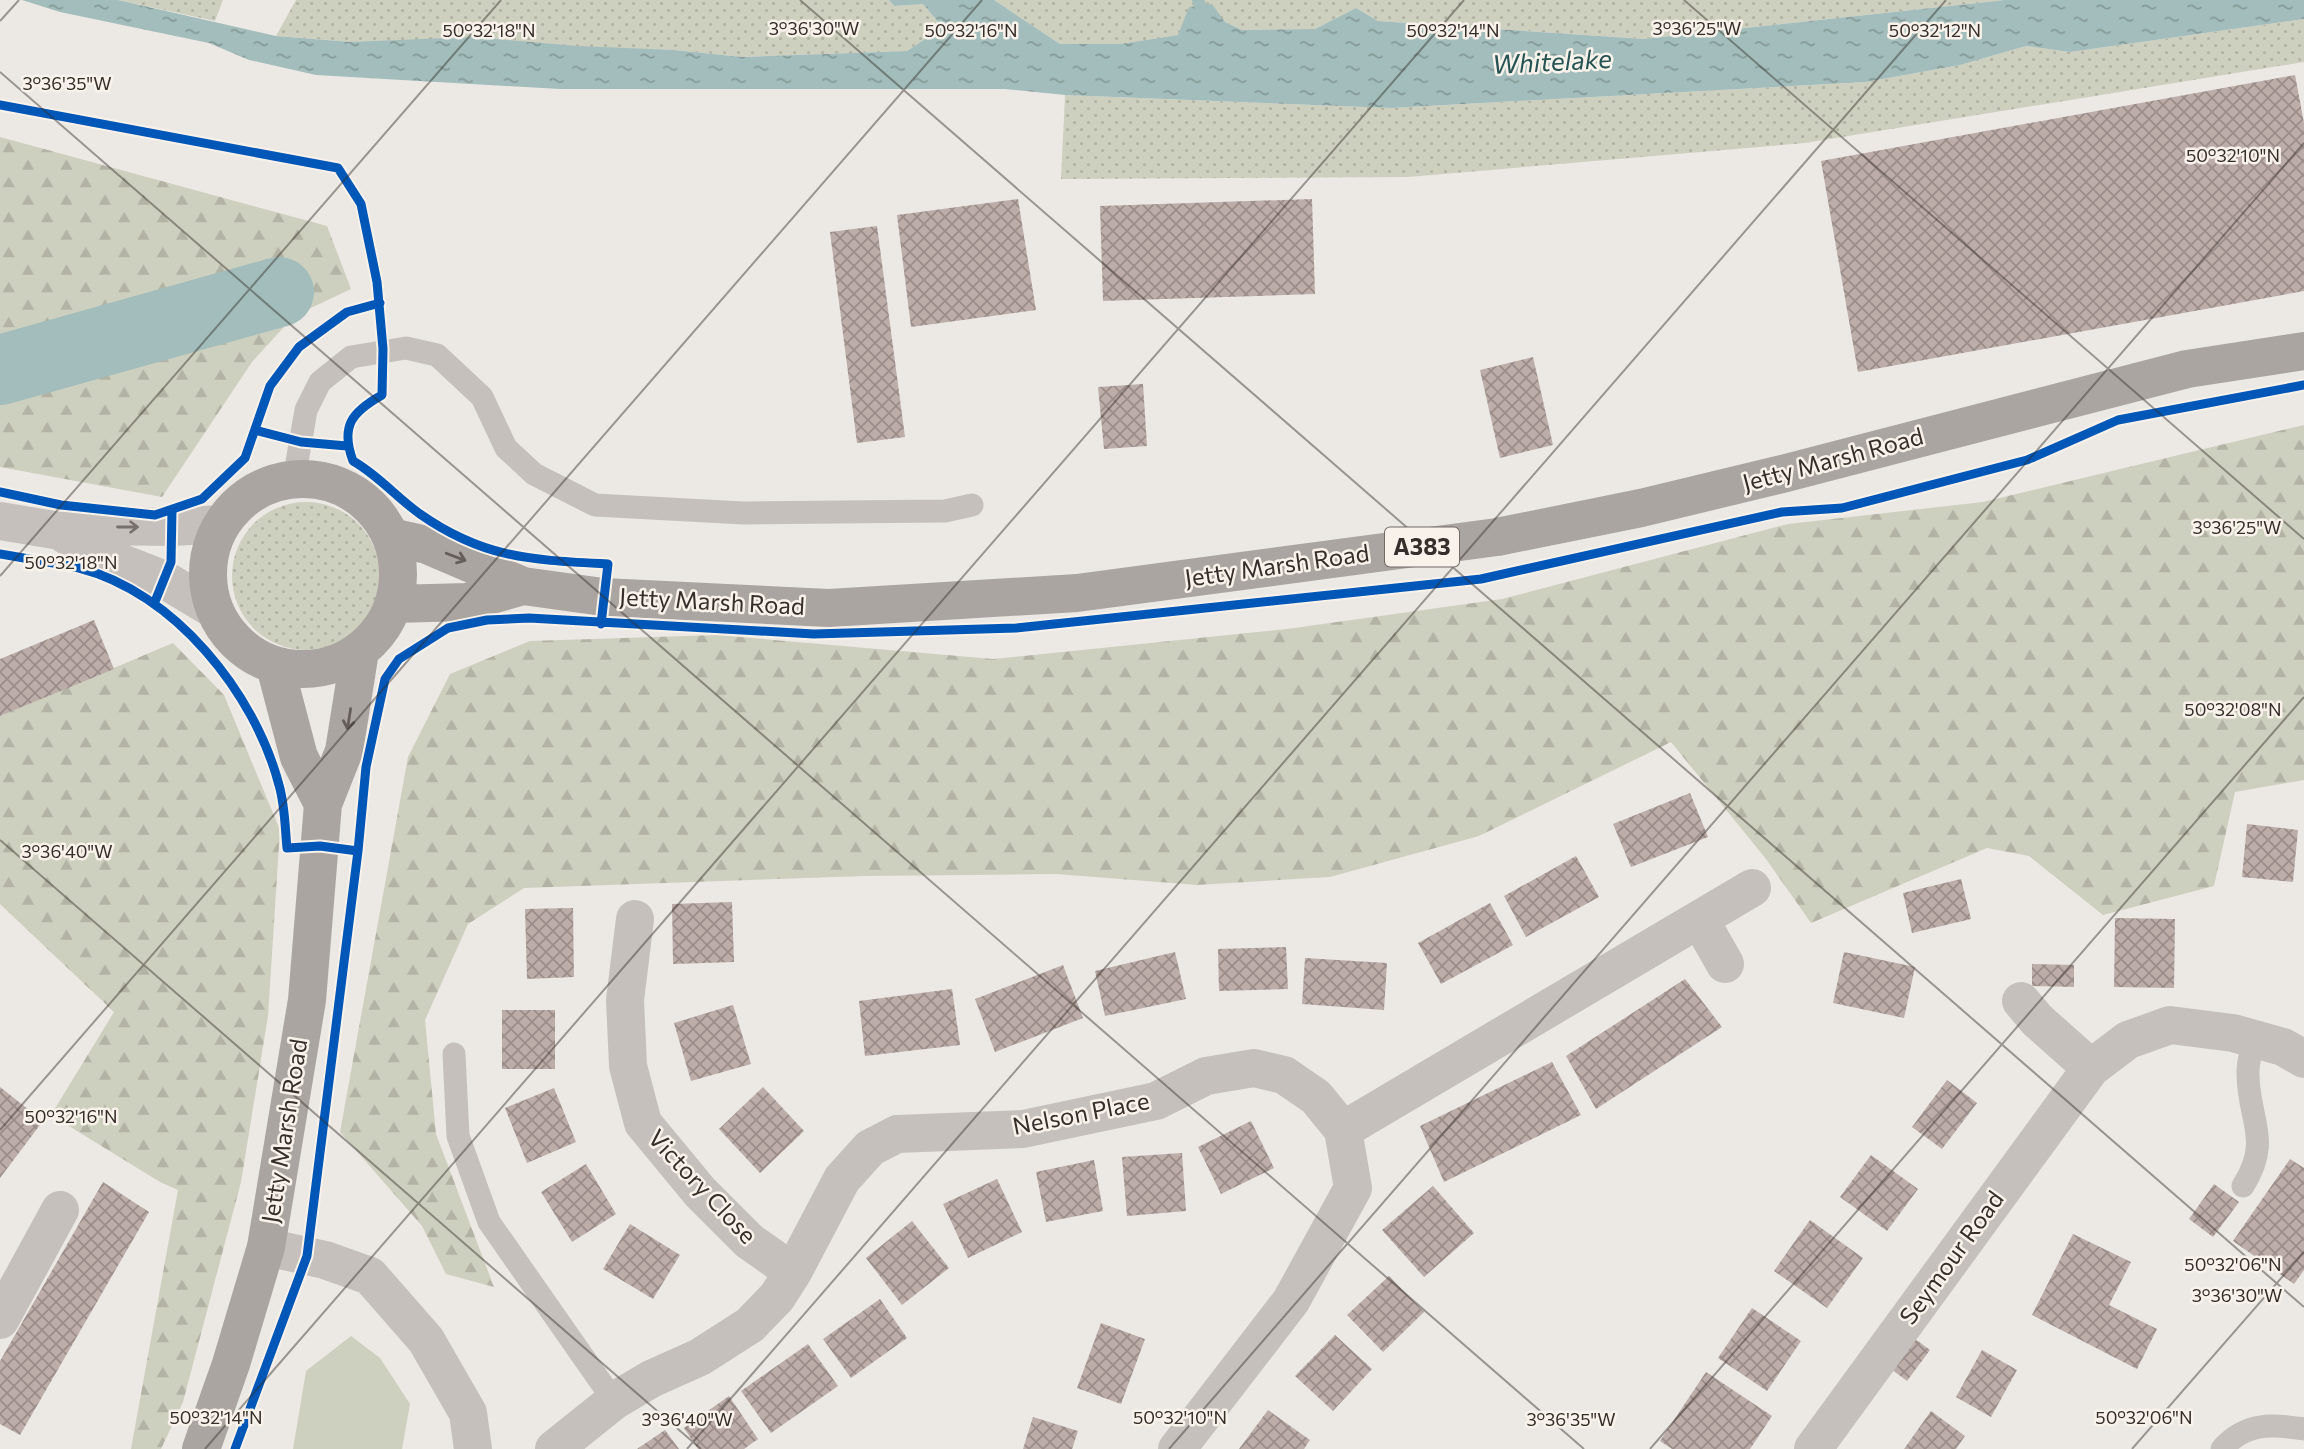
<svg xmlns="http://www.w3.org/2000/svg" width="2304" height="1449" font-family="Commissioner,sans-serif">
<defs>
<pattern id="grass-dots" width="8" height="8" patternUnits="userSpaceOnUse" patternTransform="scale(1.75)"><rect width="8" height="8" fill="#ced0bf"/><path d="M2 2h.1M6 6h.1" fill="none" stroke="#b2b3a4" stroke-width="1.8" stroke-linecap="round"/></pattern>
<pattern id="forest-firs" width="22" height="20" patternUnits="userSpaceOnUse" patternTransform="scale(1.75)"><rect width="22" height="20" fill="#ced0bf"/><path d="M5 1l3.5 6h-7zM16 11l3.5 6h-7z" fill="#b2b3a4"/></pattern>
<pattern id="water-ripples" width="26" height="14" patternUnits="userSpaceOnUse" patternTransform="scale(1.75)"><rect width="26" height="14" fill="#a2bdbb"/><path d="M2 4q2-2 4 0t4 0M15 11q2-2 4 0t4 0" fill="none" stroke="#859a98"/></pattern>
<pattern id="building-cross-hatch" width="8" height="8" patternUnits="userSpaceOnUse" patternTransform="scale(1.75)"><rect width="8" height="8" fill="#bdada8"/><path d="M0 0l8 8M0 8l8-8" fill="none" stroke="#9a8d89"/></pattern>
</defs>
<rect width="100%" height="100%" fill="#ece8e4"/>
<path fill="url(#grass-dots)" d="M118,0H223L215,21Z
M296,0H889L894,6L923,4L939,23L925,39L907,51L742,57L674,50L351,42L276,36Z
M994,0H2005L1644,39L1378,21L1356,8L1315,29L1242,30L1225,22L1178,35L1120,44H1060Z
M2304,19V62L1805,143L1408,177L1061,179L1065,95L1391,108L1866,82L1960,65L2026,46L2070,52Z
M232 576a74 74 0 1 1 148 0a74 74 0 1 1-148 0Z"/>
<path fill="url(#forest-firs)" d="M0,137L327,226L351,289L294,316L252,362L162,497L0,467Z
M2304,425V780L2235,792L2214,886L2103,915L2029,856L1987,848L1811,923L1766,859L1671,742L1479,836L1330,877L1197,885L1056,874L864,876L524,888L468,924L425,1020L436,1134L494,1287L446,1274L422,1226L340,1132L408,757L450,674L530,641L717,635L993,659L1287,629L1502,599L1788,524L1983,502Z
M173,643L224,695L280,830L268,1016L241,1182L183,1402L161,1449H131L178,1190L160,1182L51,1115L114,1012L0,904V716Z"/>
<path fill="#ced0bf" d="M351,1336L380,1358L410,1404L402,1449H293L306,1371Z"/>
<path fill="url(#water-ripples)" d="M22,0H118L276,36L351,42L472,37L577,46L674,50L742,57L907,51L925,39L939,23L923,4L894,6L889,0H994L1060,44H1120L1178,35L1189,7L1212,4L1225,22L1242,30L1315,29L1356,8L1378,21L1644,39L2005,0H2304V19L2070,52L2026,46L1960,65L1866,82L1391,108L1065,95L1005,89H560L316,75L249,60L209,43L60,12Z"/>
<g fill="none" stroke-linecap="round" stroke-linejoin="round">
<path stroke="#a2bdbb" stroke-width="12" d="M1198,0L1206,21"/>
<path stroke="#a2bdbb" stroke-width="70" d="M0,370L279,292"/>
</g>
<path fill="url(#building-cross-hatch)" d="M2295,75L2304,123V291L1858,372L1821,161Z
M1018,199L1036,310L911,327L897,215Z
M1312,199L1315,294L1103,301L1100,206Z
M877,226L905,437L857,443L830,232Z
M1533,357L1553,445L1500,458L1480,370Z
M1143,384L1147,446L1104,449L1098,387Z
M94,620L114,669L0,716V659Z
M1690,793L1708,837L1631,867L1613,824Z
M2247,824L2298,830L2293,882L2242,877Z
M1576,856L1599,897L1526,937L1504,896Z
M1961,879L1971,919L1912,933L1903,893Z
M732,902L734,962L673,964L672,904Z
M1490,903L1513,945L1441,984L1418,943Z
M573,908L574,977L527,979L525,909Z
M2115,918L2175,919L2174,988L2114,987Z
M1286,947L1288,989L1219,991L1218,949Z
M1175,952L1186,999L1105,1016L1095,971Z
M1844,952L1915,967L1904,1018L1833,1003Z
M1305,958L1387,963L1384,1010L1302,1004Z
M2032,964L2074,965V987L2032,986Z
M1063,965L1083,1018L995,1052L975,999Z
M1685,979L1722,1027L1596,1109L1566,1056Z
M952,989L960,1045L865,1056L859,1001Z
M733,1005L751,1064L691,1081L674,1023Z
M502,1010H555V1069H502Z
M1552,1062L1581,1115L1444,1182L1420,1126Z
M1947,1080L1977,1103L1942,1149L1912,1127Z
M0,1087L43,1121L0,1178Z
M763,1087L804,1131L760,1173L719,1129Z
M554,1088L576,1142L527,1163L505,1108Z
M1251,1121L1274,1168L1221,1194L1198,1147Z
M1182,1153L1186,1211L1127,1216L1122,1157Z
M1871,1155L1918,1189L1887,1231L1840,1197Z
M2290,1159L2304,1168V1270L2294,1284L2233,1241Z
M1094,1160L1103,1211L1046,1222L1036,1172Z
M586,1164L616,1214L572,1242L541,1192Z
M997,1179L1022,1232L968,1258L943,1204Z
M103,1182L149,1212L20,1435L0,1424V1361Z
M2214,1184L2239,1202L2213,1237L2189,1219Z
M1433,1186L1474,1233L1424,1277L1382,1230Z
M1810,1220L1863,1258L1827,1308L1774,1271Z
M912,1221L949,1268L902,1305L866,1258Z
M630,1224L680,1255L653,1299L603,1269Z
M2073,1234L2131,1262L2109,1305L2157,1329L2137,1369L2032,1315Z
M1389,1276L1424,1312L1383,1352L1347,1315Z
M880,1299L907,1338L851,1378L823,1339Z
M1752,1308L1801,1341L1767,1391L1718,1358Z
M1101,1323L1145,1339L1121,1404L1077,1388Z
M1335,1335L1372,1369L1333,1411L1295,1376Z
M1914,1338L1930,1350L1907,1381L1891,1369Z
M808,1344L838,1386L771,1433L741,1391Z
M1982,1350L2017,1370L1991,1417L1956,1397Z
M1706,1372L1772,1416L1750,1449H1672L1660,1441Z
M729,1396L758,1439L744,1449H698L684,1428Z
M1268,1410L1310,1440L1304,1449H1239Z
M1931,1411L1965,1436L1956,1449H1904Z
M1033,1417L1078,1431L1072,1449H1023Z
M665,1430L679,1449H637Z"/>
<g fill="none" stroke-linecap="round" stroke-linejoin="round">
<path stroke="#c6c0bc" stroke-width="23" d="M294,479L306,410L320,382L351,357L406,348L437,355L482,397L506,448L534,474L595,505L743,513L945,511L972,505
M454,1054L458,1136L489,1222L614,1401
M2243,1186C2273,1139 2247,1119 2248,1071C2248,1061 2252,1049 2254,1039
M2222,1449C2245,1422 2273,1424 2304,1429"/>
<path stroke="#c6c0bc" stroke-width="38" d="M0,521L60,531L86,526L173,527L221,524
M60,531L86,549L165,580L213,609
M635,919L625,1000L628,1066L643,1123L700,1192L749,1241L793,1272
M1700,920L1725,964
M2021,1001L2037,1020L2091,1068
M1343,1130L1752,888
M266,1247L325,1260L370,1276L426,1340L468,1413L473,1449
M0,1320L60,1210
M554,1449L614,1401L651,1379L700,1357L750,1325L777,1297L793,1272L842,1179L870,1148L897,1134L1023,1129L1156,1101L1206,1076L1254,1068L1284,1075L1316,1097L1343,1130L1353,1188L1291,1301L1177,1449
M1813,1449L2091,1068L2128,1040L2170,1025L2233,1033L2283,1047L2304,1059"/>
<path stroke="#aba5a1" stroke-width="38" d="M208 574a95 95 0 1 1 190 0a95 95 0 1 1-190 0Z
M391,537L427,545L523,586L603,597L829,608L1077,593L1497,537L1641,508L1782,474L2187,369L2304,351
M393,604L467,602L523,586
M275,666L299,757L323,804
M201,1449L231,1364L266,1247L307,1000L323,804L344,751L360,651"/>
<g stroke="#f8f2eb" stroke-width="13">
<path id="cycleway" d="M0,105L338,168L361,204L377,282L383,349L382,395C352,412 340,426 353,461C378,475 396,497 420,514C484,559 533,560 608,564L601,624
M255,430L301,442L347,446
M0,492L61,505L155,515L202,499L245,458L270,386L299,347L347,312L380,303
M0,554C26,559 53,562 79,568C174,592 255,693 279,785C285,805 285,828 287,848L320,846L358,851
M154,604L171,562L172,510
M235,1449L307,1256L358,851L366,767L385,679L399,659L448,628L487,620L529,618L814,634L1016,628L1481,579L1782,512L1842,508L2027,460L2118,420L2304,385"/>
</g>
<use href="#cycleway" stroke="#0057b8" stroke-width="9"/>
</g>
<defs><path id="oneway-shaft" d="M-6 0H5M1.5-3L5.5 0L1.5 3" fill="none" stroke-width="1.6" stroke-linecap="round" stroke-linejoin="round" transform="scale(1.75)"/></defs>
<use stroke="#77706c" href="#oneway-shaft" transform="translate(128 527)"/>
<g stroke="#655e5a">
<use href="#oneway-shaft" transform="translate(456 557) rotate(21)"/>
<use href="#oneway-shaft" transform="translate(349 719) rotate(99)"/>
</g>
<path fill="none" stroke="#362e2a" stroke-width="2" stroke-opacity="0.45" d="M800,0L2304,1307M1684,0L2304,539M0,21L19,0M0,72L1584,1449M0,576L501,0M0,840L701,1449M0,1130L982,0M205,1449L1464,0M687,1449L1946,0M1169,1449L2304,143M1650,1449L2304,697M2132,1449L2304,1252"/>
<g text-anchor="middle" stroke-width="5" stroke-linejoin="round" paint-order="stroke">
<rect fill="#f8f2eb" stroke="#706964" stroke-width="2" x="1385" y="527.5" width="74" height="39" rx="5"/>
<g font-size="23" font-weight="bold" fill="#362e2a">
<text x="1422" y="555">A383</text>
</g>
<g font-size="24" fill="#362e2a" stroke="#f8f2eb">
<text transform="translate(1833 460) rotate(-15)" y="8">Jetty Marsh Road</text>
<text transform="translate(1277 566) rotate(-8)" y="8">Jetty Marsh Road</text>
<text transform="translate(712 602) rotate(3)" y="8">Jetty Marsh Road</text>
<text transform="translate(1081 1114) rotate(-11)" y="8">Nelson Place</text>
<text transform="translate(285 1131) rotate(-81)" y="8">Jetty Marsh Road</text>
<text transform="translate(702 1187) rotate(47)" y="8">Victory Close</text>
<text transform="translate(1952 1258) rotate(-54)" y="8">Seymour Road</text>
</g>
<g font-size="26" font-style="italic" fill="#255253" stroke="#f8f2eb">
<text transform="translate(1552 62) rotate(-3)" y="9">Whitelake</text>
</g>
</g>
<g font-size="18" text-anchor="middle" fill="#362e2a" stroke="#f8f2eb" stroke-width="5" stroke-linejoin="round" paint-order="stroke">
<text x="814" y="35">3°36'30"W</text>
<text x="1697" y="35">3°36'25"W</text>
<text x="489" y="37">50°32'18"N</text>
<text x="971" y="37">50°32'16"N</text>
<text x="1453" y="37">50°32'14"N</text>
<text x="1935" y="37">50°32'12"N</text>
<text x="67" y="90">3°36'35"W</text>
<text x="2233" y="162">50°32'10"N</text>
<text x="2237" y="534">3°36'25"W</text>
<text x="71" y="569">50°32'18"N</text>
<text x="2233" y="716">50°32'08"N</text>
<text x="67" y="858">3°36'40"W</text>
<text x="71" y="1123">50°32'16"N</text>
<text x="2233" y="1271">50°32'06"N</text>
<text x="2237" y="1302">3°36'30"W</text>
<text x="216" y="1424">50°32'14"N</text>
<text x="1180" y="1424">50°32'10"N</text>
<text x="2144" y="1424">50°32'06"N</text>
<text x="687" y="1426">3°36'40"W</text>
<text x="1571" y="1426">3°36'35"W</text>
</g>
</svg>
